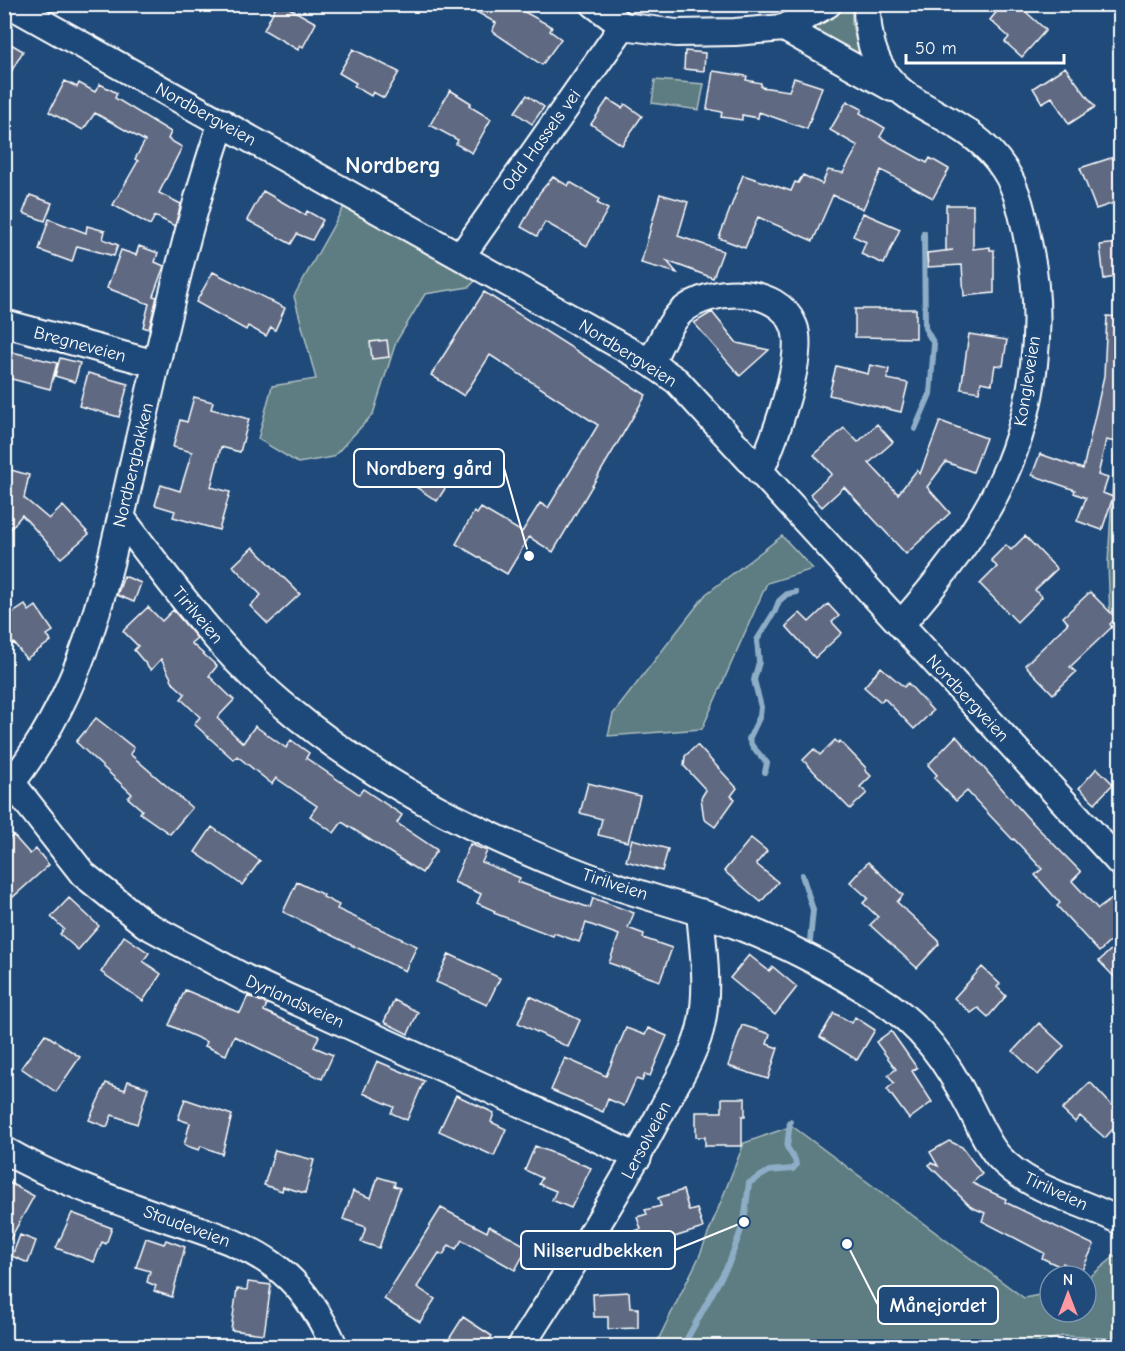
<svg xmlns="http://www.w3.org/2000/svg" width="1125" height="1351" font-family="'Comic Neue',sans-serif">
<rect width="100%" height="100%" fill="#1f4a7a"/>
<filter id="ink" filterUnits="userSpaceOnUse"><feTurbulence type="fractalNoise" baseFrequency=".0167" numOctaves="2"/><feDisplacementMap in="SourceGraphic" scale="12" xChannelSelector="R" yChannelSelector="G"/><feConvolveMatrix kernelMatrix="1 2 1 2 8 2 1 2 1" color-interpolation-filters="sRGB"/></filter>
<g filter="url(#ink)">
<path fill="#5d7d82" stroke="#aebec0" stroke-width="1.5" d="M844,5H852V25L860,56L858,60L811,30L813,22Z
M655,80L704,84L699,110L652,103Z
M346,203L479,277L469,287L425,294L396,342L373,414L333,457L298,463L258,439L272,386L316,379L294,296Z
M1120,362V627L1110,616L1108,563Z
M782,536L813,569L767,583L702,729L608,736L613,714L706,594Z
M792,1126L1024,1298L1050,1293V1312H1086V1280L1120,1252V1339L1063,1336L1026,1346H655L699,1257L744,1143Z"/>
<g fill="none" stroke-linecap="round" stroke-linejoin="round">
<path stroke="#8eadc6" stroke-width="6" d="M915,429L930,394L934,344L925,328L924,233
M765,772L767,763L752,746L749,739L760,716L761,707L754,680L759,662L757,640L775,611L779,601L787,594L796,592
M802,875L813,910L810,941
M683,1346L729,1263L744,1222L749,1183L769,1171L793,1169L796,1165L795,1160L787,1147L790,1122"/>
</g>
<path fill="#606982" stroke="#fff" stroke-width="1.5" d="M277,4H282L316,23L303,47L300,45L298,50L264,30Z
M463,4H524L521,10L552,27L550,31L561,39L542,65L492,31L496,23Z
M1003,4H1017L1046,30L1022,57L1005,42L1009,37L990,20Z
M4,40L23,51L4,84Z
M353,49L399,72L384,98L373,92L371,96L354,86L356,83L339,73Z
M685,51L705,53L704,71L684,69Z
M1065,67L1095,107L1069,124L1052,97L1042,103L1033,88Z
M713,71L747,76L746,80L761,83V87L789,91L794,78L822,87L807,129L759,112L758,118L742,115V120L721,117L722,112L707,109Z
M65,81L77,87L79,83L95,92L100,84L117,93L115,98L171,132L168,139L182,147L159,193L181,204L175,226L155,216L150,225L113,205L138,161L135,159L145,141L95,113L83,130L49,112Z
M450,90L471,103L469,106L491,119L472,153L456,144L458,140L430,125Z
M527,95L544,107L532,124L515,112Z
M608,99L622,108L625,104L642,116L622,145L591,124Z
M847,101L862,109L860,113L885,128L880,137L927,163L930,158L949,169L933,198L881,170L863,209L833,195L813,241L758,217L745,248L719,238L743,175L791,191L795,182L798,183L803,175L822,184L828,170L843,173L858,146L830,130Z
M1114,157L1116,163L1120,161V201L1096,209L1080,168Z
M553,177L568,186L570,182L599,199L597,203L608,209L587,246L545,222L537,236L521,227L540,192Z
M263,191L305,215L307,211L323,220L312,240L297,234L291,244L247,220Z
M660,194L688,202L678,236L723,251L713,278L667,261L677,273L641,263Z
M30,195L52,203L45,221L23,213Z
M946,205H973V249L990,247V250H994V293L964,296L962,265L928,267L927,253L953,250L946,251Z
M863,213L900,229L884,264L861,254L866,242L853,236Z
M49,219L86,233L87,226L105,231L103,239L118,245L114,256L77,246L72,262L39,250Z
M1120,243V276L1104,279L1100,245Z
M139,246L158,253L155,262L164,266L153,296L157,297L149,329L143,327L149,304L107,288L121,250L136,255Z
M213,272L285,308L275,330L271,327L266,336L248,326L246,330L196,302Z
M484,292L646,395L553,552L529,537L507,574L456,544L474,512L477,514L481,508L522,532L540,503L548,508L598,425L490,355L464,396L431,375Z
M855,309H916V338L855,337Z
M712,312L737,343L769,350L740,376L694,323Z
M1107,316L1120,317V443L1106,440L1098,475L1108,478L1103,493L1113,497L1102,530L1077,521L1086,498L1074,493L1075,490L1032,475L1040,454L1083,469L1104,376Z
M969,334L1007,340L1003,366L995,365L992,384L981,382L979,392L961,389Z
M387,340L389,357L372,359L370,342Z
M4,350L57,363L50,389L4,377Z
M60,358L80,363L75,382L55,376Z
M870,365L889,369L887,379L908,383L901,412L829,395L836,366L868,374Z
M88,373L128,384L119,417L79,406Z
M194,397L213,402L211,409L249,419L240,452L221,447L211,487L230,492L219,530L173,517L175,511L155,505L161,485L180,491L192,452L173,447L180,420L187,422Z
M940,421L986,438L973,472L946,462L927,487L950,513L906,554L844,487L822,507L810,494L832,474L814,455L844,428L858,442L877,424L893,442L869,463L898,494L917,470L920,474Z
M438,454L459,467L437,501L416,487Z
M4,468L29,475L24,498L49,519L63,506L89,534L61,558L22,515L4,537Z
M1025,536L1057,569L1035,590L1042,597L1017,622L980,584L997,567L991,560L1006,545L1011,550Z
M253,547L300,594L268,624L250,606L261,595L233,566Z
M124,576L141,583L134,602L117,595Z
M1090,592L1116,618L1110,624L1112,627L1070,667L1076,672L1053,694L1025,665L1068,623L1063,617Z
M828,604L839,616L832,622L842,633L815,658L786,626L800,613L809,622Z
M25,605L29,611L36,606L53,631L47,635L51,641L26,659L14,643L4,649V619Z
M148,607L162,621L173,610L197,638L191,643L217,666L209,676L234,700L217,718L243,743L255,726L286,748L291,740L309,753L306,758L359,794L363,789L402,815L397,823L437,850L422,873L342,822L334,833L310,816L317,806L276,778L272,784L237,756L234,760L194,724L200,717L181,699L185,694L174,684L161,659L151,670L134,650L138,646L123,631Z
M881,667L904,687L908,683L933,711L914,729L884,698L881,702L864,687Z
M96,718L134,748L130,754L192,808L170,834L140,813L142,810L128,798L132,794L76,742Z
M956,736L1026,816L1081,872L1072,881L1098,909L1113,898L1120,906V932L1099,952L1057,906L1060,903L1035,875L1042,869L1014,839L1013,840L967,791L956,801L934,778L937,775L928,765Z
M835,740L838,743L840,741L866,768L865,770L871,776L860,787L867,793L850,809L803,760L814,749L820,755Z
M697,745L737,788L731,796L735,799L715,827L704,819L701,798L706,790L684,766L685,756Z
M1097,768L1113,784L1095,803L1079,788Z
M588,783L640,796L628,842L598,835L602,819L580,813Z
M212,827L260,861L242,885L195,852Z
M13,835L30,854L36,849L49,865L4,905V843Z
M751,838L767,851L756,864L778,882L761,902L724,871Z
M632,839L668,849L662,871L626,861Z
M470,844L487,851L482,862L520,878L518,882L590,908L593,898L634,913L628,928L644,934L643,938L672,948L660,981L609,963L619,935L586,923L579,942L554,933L553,936L494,913L495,911L477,903L481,894L454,882Z
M868,862L903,895L897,902L938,940L939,944L917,968L870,925L878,917L863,903L868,898L850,882Z
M297,882L324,895L323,897L339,905L337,909L417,946L405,971L283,912Z
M69,898L99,926L78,950L60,934L64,929L51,917Z
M124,936L149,953L143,961L161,974L143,1001L101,972Z
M1120,941V983L1099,961Z
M449,954L500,978L487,1005L436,982Z
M749,955L769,971L773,967L797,987L775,1015L730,978Z
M982,967L1000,984L997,987L1006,996L988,1017L978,1008L971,1013L954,998Z
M185,990L240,1013L248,996L267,1004L264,1011L319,1036L314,1047L333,1055L322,1079L234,1036L226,1055L205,1046L207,1042L169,1025Z
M530,996L580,1020L568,1047L518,1023Z
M394,1000L418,1012L408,1034L384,1022Z
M834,1013L852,1023L855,1017L875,1030L857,1060L820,1037Z
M1039,1023L1064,1046L1038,1075L1013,1051Z
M742,1025L770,1034L767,1044L778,1048L768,1079L728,1066Z
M626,1028L645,1035L648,1028L667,1036L650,1076L645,1074L642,1081L636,1079L624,1106L608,1099L603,1112L551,1090L565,1058L606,1076Z
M891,1031L917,1068L912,1071L932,1102L909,1119L887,1089L894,1083L888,1075L896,1069L876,1042Z
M45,1034L80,1057L56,1092L21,1068Z
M377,1061L424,1081L407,1120L391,1113L394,1107L363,1093Z
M128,1081L148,1088L137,1124L112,1115L107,1127L89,1120L106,1083L125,1090Z
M1090,1082L1120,1114V1121L1105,1138L1080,1116L1075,1122L1062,1110Z
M456,1095L494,1113L491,1122L506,1129L494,1156L439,1131Z
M722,1098H745V1116H742V1146H705V1137H696V1112H722Z
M185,1099L232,1115L222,1154L201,1146L199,1150L184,1145L190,1123L178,1119Z
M949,1141L962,1147L982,1174L972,1183L1006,1199L1005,1202L1094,1245L1081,1272L1063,1263L1061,1267L1042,1258L1044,1253L982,1221L985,1213L971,1207L929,1165L931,1163L938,1166L930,1152Z
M535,1146L591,1168L571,1208L552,1200L556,1191L539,1184L542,1178L525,1170Z
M275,1150L314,1160L305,1193L283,1187L282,1191L264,1185Z
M378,1177L395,1182L394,1186L400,1188L379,1248L361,1242L366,1227L343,1219L353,1191L371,1198Z
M4,1180L34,1196L4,1250Z
M683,1190L689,1211L697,1209L703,1228L633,1250L628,1233L641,1229L637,1217L647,1214L645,1210L661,1206L658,1198Z
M441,1208L487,1232L489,1226L528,1247L515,1270L462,1240L456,1249L449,1245L443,1255L439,1253L417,1287L435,1299L420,1322L384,1299Z
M72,1213L112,1228L106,1244L102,1242L94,1262L56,1248Z
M20,1235L36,1241L28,1263L12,1256Z
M146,1238L164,1244L166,1240L185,1247L172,1297L154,1291L156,1286L147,1282L150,1271L136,1267Z
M248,1282L271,1285L264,1334L231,1330L237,1289L247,1290Z
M629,1292L630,1308H638V1328L608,1329V1317H594L593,1294Z
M463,1317L492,1336L485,1347H444Z"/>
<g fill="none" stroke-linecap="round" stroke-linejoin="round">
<g stroke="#fff" stroke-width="30">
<path id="minor" d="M9,4L651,363L677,381L1120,863
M594,4L623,26L676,33L735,32L784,28L828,4
M867,4C866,119 956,96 1004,169C1019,191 1024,221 1029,247C1045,322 1035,408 1003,478C981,528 938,582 902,623
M784,28L892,88
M462,255L623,26
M4,323L156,364
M651,363C658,347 669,323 681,312C710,286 778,285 794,326C806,357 773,442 760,472
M121,517C170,582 219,650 281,703C370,779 474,833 582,874C633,894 687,906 738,926C786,944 834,970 878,998C922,1025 947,1062 970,1107C979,1124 986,1142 998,1156C1029,1191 1081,1200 1120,1221
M4,773L83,874L145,924L245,978L638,1157
M4,791C16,779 25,765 34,751C95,659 113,549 138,443C163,336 186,226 222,122
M4,1150C56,1180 111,1199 168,1219C203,1231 241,1242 272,1264C301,1284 320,1314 334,1346
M521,1346C571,1268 620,1191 663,1108C677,1081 697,1051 702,1021C709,985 703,948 700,912"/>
</g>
<use href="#minor" stroke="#1f4a7a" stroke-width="26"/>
</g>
</g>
<g text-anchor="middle" stroke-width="6" stroke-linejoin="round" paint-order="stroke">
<g font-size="18" fill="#fff" stroke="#1f4a7a">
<text transform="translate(206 114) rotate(29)" y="6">Nordbergveien</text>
<text transform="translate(541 140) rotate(-54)" y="6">Odd Hassels vei</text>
<text transform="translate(80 344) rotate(15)" y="6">Bregneveien</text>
<text transform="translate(628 353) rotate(32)" y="6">Nordbergveien</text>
<text transform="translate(1027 381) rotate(-81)" y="6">Kongleveien</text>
<text transform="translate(133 465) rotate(-77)" y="6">Nordbergbakken</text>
<text transform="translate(198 615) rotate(50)" y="6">Tirilveien</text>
<text transform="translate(968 698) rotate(47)" y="6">Nordbergveien</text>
<text transform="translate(615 884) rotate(18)" y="6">Tirilveien</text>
<text transform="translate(295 1001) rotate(24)" y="6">Dyrlandsveien</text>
<text transform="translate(646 1140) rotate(-62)" y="6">Lersolveien</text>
<text transform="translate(1056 1191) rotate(25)" y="6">Tirilveien</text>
<text transform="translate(187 1226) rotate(20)" y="6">Staudeveien</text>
</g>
<g font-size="24" font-weight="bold" fill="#fff" stroke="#1f4a7a">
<text x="393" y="173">Nordberg</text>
</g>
</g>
<path fill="none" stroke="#fff" stroke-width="2" d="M529 556L504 468M744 1222L675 1250M847 1244L878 1305"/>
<g fill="#fff" stroke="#1f4a7a" stroke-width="2">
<circle cx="529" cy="556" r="6"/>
<circle cx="744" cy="1222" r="6"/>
<circle cx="847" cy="1244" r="6"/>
</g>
<g fill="#1f4a7a" stroke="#fff" stroke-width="2">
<rect x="354" y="449" width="150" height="38" rx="6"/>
<rect x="521" y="1231" width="154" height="38" rx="6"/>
<rect x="878" y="1286" width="120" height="38" rx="6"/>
</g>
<g font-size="20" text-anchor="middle" font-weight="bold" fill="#fff">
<text x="429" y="475">Nordberg gård</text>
<text x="598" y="1257">Nilserudbekken</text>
<text x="938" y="1312">Månejordet</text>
</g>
<rect width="1125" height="1351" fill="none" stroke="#1f4a7a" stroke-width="24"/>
<rect x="12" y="12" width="1101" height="1327" fill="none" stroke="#fff" stroke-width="2" filter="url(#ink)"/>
<g transform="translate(1068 1294)"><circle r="28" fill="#1f4a7a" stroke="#7992af" stroke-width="1.5"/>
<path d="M0-4.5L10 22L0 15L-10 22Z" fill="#ff9aa2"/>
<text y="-9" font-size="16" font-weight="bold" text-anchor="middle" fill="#ffffff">N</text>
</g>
<path d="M906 54v9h158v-9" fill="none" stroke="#ffffff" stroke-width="3"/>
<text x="915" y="54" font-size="18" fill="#ffffff" stroke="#1f4a7a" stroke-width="4.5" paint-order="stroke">50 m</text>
</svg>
